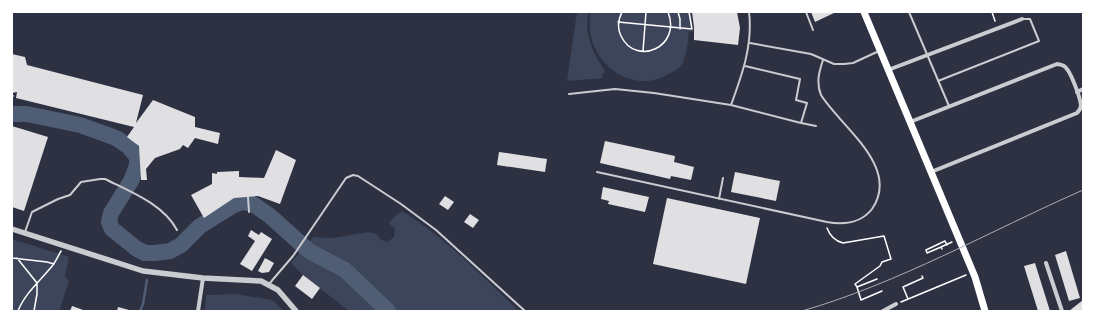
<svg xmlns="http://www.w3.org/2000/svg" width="1095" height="323" font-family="Signika,sans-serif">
<rect width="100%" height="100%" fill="#2d3142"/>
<path fill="#3c4559" d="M577,12H589C583,34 593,53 605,71L602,75L603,78L567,81Z
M591,12H691L693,32L689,31C688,41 687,53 683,62C681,68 673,72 667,75C661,78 653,81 646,81C611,83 583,46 591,12Z
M402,211C446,238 482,276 519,311H395L371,288L347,267L306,244L314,237L333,238L369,232L376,234L382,240L387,242L394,237L395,229L389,223L395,216Z
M12,239L69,257L65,276L69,281L59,311H12Z
M301,250L342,273L383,311H349L303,275L291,263Z
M235,294L272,300L284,311H205L206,295Z"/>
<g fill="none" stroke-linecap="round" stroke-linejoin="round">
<path stroke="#4f5d75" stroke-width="2.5" d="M140,311L143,304L147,280"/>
<path stroke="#4f5d75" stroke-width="16" d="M12,114H27L80,125L116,138L128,146L137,157V165L131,181L111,213L109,222L112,229L137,249L145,253H155L170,251L181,245L200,226L234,205L242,202L253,204L270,216L309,251L345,270L388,311"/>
</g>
<path fill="#e0e0e3" d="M692,12H737L740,28L738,45L694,40V27Z
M811,12H834V13L815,22Z
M12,54L25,57L27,65L143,95L136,123L153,100L195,117V127L220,133L218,144L195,138L188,148L183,145L180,149L155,158L146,169L147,180H141L139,146L127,137L134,127L16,98L17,92L12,93Z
M12,126L48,137L24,211L12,207Z
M605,141L675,156L674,162L694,167L691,180L671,176L670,179L600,163Z
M276,150L296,160L280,204L258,196L234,198L204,218L191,195L212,184V173L217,174V172L239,171V177L264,178Z
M499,152L547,159L545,172L497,165Z
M735,172L780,181L776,201L731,192Z
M603,187L649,197L645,212L608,204L609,201L601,199Z
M445,196L454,202L448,210L439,204Z
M667,198L760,218L746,284L653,264Z
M470,214L479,220L473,228L464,222Z
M251,230L259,235L261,232L272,239L252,271L240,264L255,241L248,236Z
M1066,251L1080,298L1069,301L1055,255Z
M265,258L274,263L269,272L262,273L258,271Z
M1035,263L1050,311H1038L1024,266Z
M303,275L320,288L312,299L295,286Z
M1083,300V311H1069Z
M72,306L86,311H70Z
M118,307L129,310V311H117Z"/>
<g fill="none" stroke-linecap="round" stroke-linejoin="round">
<path stroke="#fff" stroke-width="1.5" d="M622,12C618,20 617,28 621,36C636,67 682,47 668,12
M678,12L680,19V29
M992,12L995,21
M618,22L692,29L689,12
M643,51L646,12
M827,228C830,236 835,241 843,243L884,236L891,259L882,262L880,266L855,284L857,287
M941,247L927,253L926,250L945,241L947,245
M942,249L941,247L952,242
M12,258L47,262L54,264
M17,258L37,283V294L34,311
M877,279L857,287L861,300L882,291
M908,299L903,287L923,278L922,276
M901,302L966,275
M18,311C25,293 41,280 53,265C56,261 58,256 61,251"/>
<path stroke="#caccd0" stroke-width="2" d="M806,12L813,30
M909,12L949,106
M750,43L811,54L834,64H844L853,63L879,51
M938,81L1039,41L1030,19H1022
M569,94L615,89L654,93L731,105L801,123L807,103L796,100L800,79L745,66
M12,96H13
M731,105C742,75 753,45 749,12
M801,123L816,126
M597,172L827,222C844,225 861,223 872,209C901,167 841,127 821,95C816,83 819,72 823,60
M248,197L249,212
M719,199L723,178
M25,232L32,212L58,199L70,195L81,182L100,179H105C131,192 163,204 177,230
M269,284L293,256L346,178L353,175L358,176L401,204L436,230L525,311"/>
<path stroke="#caccd0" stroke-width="4" d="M888,70L1022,19
M1077,92L1083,89
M910,122L1057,64C1058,64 1063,65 1064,66C1070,69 1080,97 1081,105C1081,108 1079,111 1077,113L931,172
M1046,263L1062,311
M198,311L203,278
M883,311L896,304"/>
<path stroke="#caccd0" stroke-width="5.5" d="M12,229L143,271L203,278L261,281L278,290L296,311"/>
<path stroke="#fff" stroke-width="7" d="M864,12L975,277L985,311"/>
<path stroke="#abadb3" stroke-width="1" d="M802,311C899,283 990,231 1083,190"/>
</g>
<rect width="1095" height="323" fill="none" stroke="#ffffff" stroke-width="26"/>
</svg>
